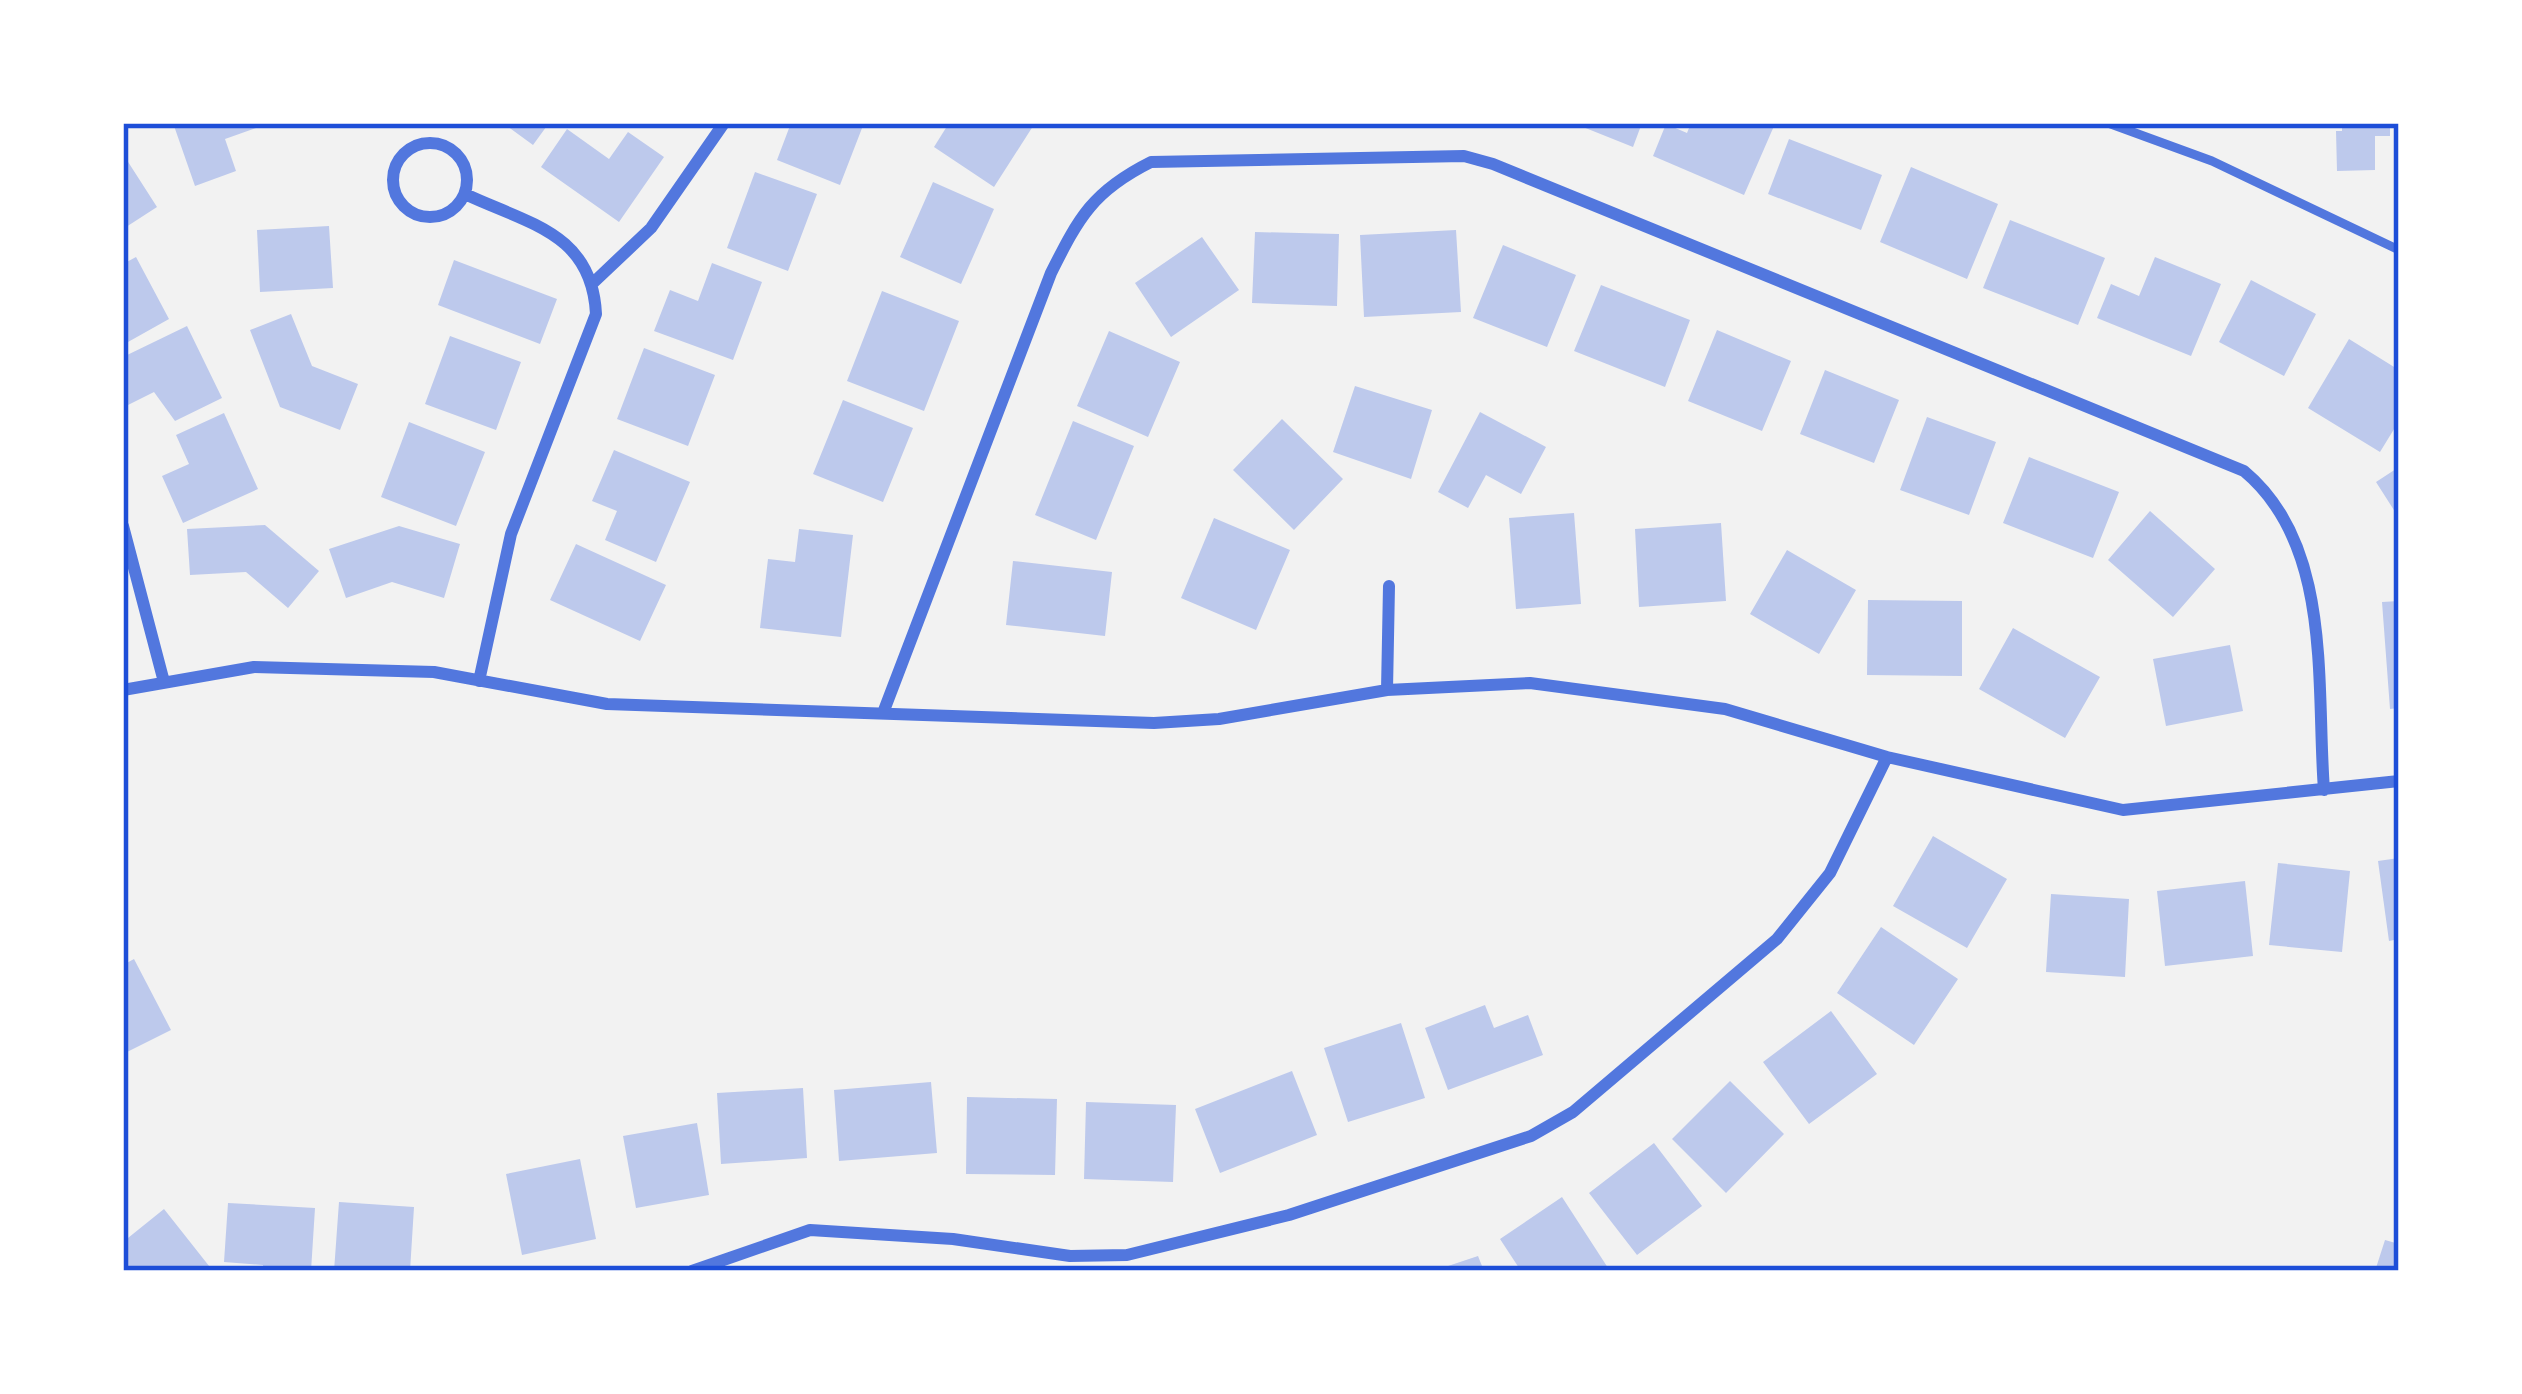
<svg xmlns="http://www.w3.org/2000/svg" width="2522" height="1394" font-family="'Fira Sans Condensed',sans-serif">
<rect width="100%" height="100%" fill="#f2f2f2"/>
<path fill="#bdc9ec" d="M173,123H254L256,128L225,139L236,171L195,186Z
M503,123H549L533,145Z
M791,123H864L840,185L777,160Z
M949,123H1035L994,187L934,147Z
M1573,123H1642L1633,147Z
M1691,123L1774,126L1744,195L1653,156L1666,124L1687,133Z
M2342,123H2390V136H2375V170L2337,171L2336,131H2342Z
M567,129L609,159L628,132L664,157L619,222L541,167Z
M1789,139L1882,175L1861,230L1768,194Z
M123,154L157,207L123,229Z
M1911,167L1998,204L1967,279L1880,242Z
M755,172L817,194L788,271L727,248Z
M933,182L994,209L961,284L900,257Z
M2010,220L2105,258L2078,325L1983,288Z
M329,226L333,288L260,292L257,230Z
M1456,230L1461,312L1364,317L1360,235Z
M1255,232L1339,234L1337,306L1252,303Z
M1202,237L1239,290L1171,337L1135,283Z
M1503,245L1576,275L1547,347L1473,318Z
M136,257L169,319L128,342L123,264Z
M2155,257L2221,284L2191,356L2097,318L2111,284L2139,296Z
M454,260L557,299L540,344L438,305Z
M712,263L762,282L733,360L654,331L670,290L698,301Z
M2251,280L2316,314L2284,376L2219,342Z
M1601,285L1690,320L1665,387L1574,351Z
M882,291L959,321L924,411L847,381Z
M291,314L312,366L358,384L340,430L280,407L250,330Z
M187,326L222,398L175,421L154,392L128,405L123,357Z
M1717,330L1791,361L1762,431L1688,401Z
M1109,331L1180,362L1148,437L1077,406Z
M450,336L521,362L496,430L425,404Z
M2349,339L2399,370V421L2380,452L2308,408Z
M644,348L715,375L688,446L617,419Z
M1825,370L1899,400L1874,463L1800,434Z
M1355,386L1432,410L1411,479L1333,452Z
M843,400L913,428L883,502L813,474Z
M1480,412L1546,447L1521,494L1486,475L1468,508L1438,492Z
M224,413L258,489L183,523L162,476L189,464L176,435Z
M1927,417L1996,442L1969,515L1900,490Z
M1282,419L1343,479L1294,530L1233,470Z
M1073,421L1134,446L1096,540L1035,515Z
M409,422L485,452L456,526L381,497Z
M614,450L690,482L656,562L605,540L617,511L592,501Z
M2029,457L2119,492L2093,558L2003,523Z
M2399,467V518L2376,482Z
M2150,511L2215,569L2173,617L2108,560Z
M1574,513L1581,604L1516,609L1509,518Z
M1214,518L1290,550L1256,630L1181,598Z
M1721,523L1726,601L1639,607L1635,529Z
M265,525L319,571L288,608L246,572L190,575L187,529Z
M399,526L460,544L444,598L392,582L346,598L329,549Z
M799,529L853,535L841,637L760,628L768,559L795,562Z
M576,544L666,585L640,641L550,600Z
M1787,550L1856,590L1819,654L1750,614Z
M1013,561L1112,572L1105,636L1006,625Z
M1868,600L1962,601V676L1867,675Z
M2399,601V708L2390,709L2382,602Z
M2013,628L2100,677L2065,738L1979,689Z
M2230,645L2243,711L2166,726L2153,659Z
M1933,836L2007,879L1967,948L1893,906Z
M2399,858V939L2389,941L2378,861Z
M2278,863L2350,871L2342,952L2269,945Z
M2245,881L2253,956L2165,966L2157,891Z
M2051,894L2129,899L2125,977L2046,972Z
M1881,927L1958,979L1914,1045L1837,993Z
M134,959L171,1030L123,1054V965Z
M1485,1005L1494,1028L1528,1015L1543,1055L1448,1090L1425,1028Z
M1831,1011L1877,1074L1809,1124L1763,1062Z
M1401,1023L1425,1098L1348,1122L1324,1048Z
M1292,1071L1317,1135L1220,1173L1195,1109Z
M1730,1081L1784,1134L1726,1193L1672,1139Z
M931,1082L937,1153L839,1161L834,1090Z
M803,1088L807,1158L721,1164L717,1093Z
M967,1097L1057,1099L1055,1175L966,1174Z
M1086,1102L1176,1105L1173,1182L1084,1179Z
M697,1123L709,1195L636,1208L623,1136Z
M1654,1143L1702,1206L1637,1255L1589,1193Z
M580,1159L596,1239L522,1255L506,1174Z
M1562,1197L1610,1271H1521L1500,1239Z
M339,1202L414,1207L410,1271H334Z
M228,1203L315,1208L311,1271H263V1265L224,1262Z
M164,1209L213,1271H129L123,1263V1242Z
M2385,1240L2399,1244V1271H2375Z
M1478,1256L1484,1271H1436V1270Z"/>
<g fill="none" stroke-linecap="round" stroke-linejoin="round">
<path stroke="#5277de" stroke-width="9" d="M2108,123L2212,161L2399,250"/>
<path stroke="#5277de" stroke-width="12" d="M393 180a37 37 0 1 1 74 0a37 37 0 1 1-74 0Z
M465,194C529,224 592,233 596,314L511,534L479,681
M594,282L651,228L724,123
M123,526L164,682
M123,690L254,667L434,672L607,704L1154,723L1219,719L1387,690L1530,683L1725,709L1887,757L2123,810L2399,781
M1387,690L1389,586
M883,713L1051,273C1079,217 1093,191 1151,162L1464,156L1493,164L2244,471C2333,545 2316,684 2324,790
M692,1271L810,1230L953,1239L1070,1256L1127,1255L1289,1215L1531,1136L1573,1112L1777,939L1830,873L1887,757"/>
</g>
<rect width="2522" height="1394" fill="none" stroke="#ffffff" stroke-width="252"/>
<rect x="126" y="126" width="2270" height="1142" fill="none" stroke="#1d4ed8" stroke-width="4.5"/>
</svg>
